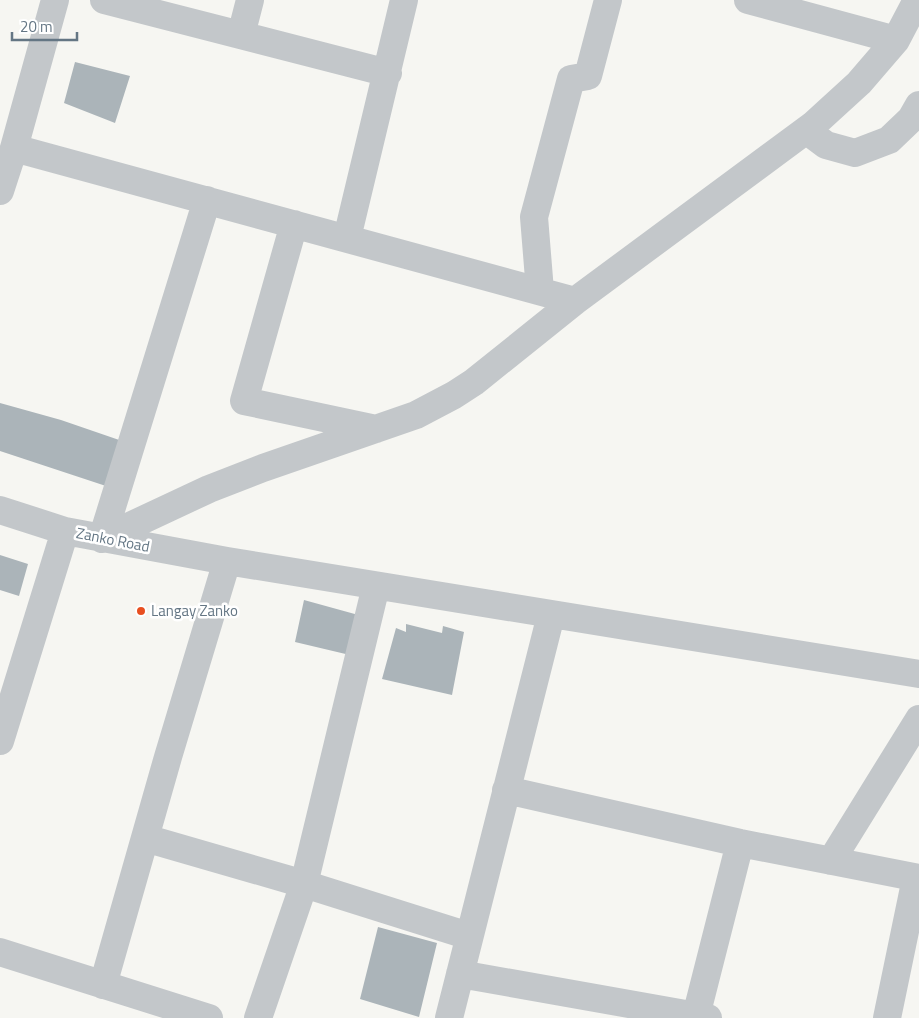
<svg xmlns="http://www.w3.org/2000/svg" width="919" height="1018" font-family="'Titillium Web',sans-serif">
<rect width="100%" height="100%" fill="#f6f6f2"/>
<path fill="#abb4b9" d="M75,62L130,76L115,123L64,103Z
M0,403L61,420L125,442L112,488L0,451Z
M0,555L28,564L19,596L0,590Z
M304,600L362,616L354,656L295,642Z
M406,624L442,633L443,626L464,632L452,695L382,679L396,628L406,632Z
M378,927L437,943L419,1017L360,999Z"/>
<g fill="none" stroke-linecap="round" stroke-linejoin="round">
<path stroke="#c3c7ca" stroke-width="28" d="M104,0L388,73
M748,0L896,40
M241,35L250,0
M806,130L826,145L855,153L889,140L911,119L919,105
M14,148L575,301
M0,191L14,148L55,0
M294,224L244,401L376,429
M347,238L404,0
M540,291L534,217L571,79L588,76L608,0
M0,510L65,531L227,561L919,674
M102,539L209,489L263,468L416,415L454,395L474,382L575,301L813,125L859,83L896,40L917,0
M102,539L207,200
M0,741L65,531
M506,790L740,843L919,878
M145,838L304,884L469,936
M831,861L919,719
M0,952L209,1018
M460,974L708,1018
M103,985L168,757L227,561
M696,1016L740,843
M258,1018L304,884L376,586
M449,1018L551,615
M887,1018L916,878"/>
</g>
<circle fill="#e84f20" stroke="#fff" stroke-width="2" cx="141" cy="611" r="5"/>
<g text-anchor="middle" stroke-width="5" stroke-linejoin="round" paint-order="stroke">
<g font-size="15" fill="#647684" stroke="#fff">
<text transform="translate(113 540) rotate(11)" y="5">Zanko Road</text>
</g>
<g font-size="15" fill="#647684" stroke="#fff" text-anchor="start">
<text x="151" y="616">Langay Zanko</text>
</g>
</g>
<path d="M12 32v8h65v-8" fill="none" stroke="#647684" stroke-width="2.5"/>
<text x="20" y="32" font-size="15" fill="#647684" stroke="#ffffff" stroke-width="4" paint-order="stroke">20 m</text>
</svg>
